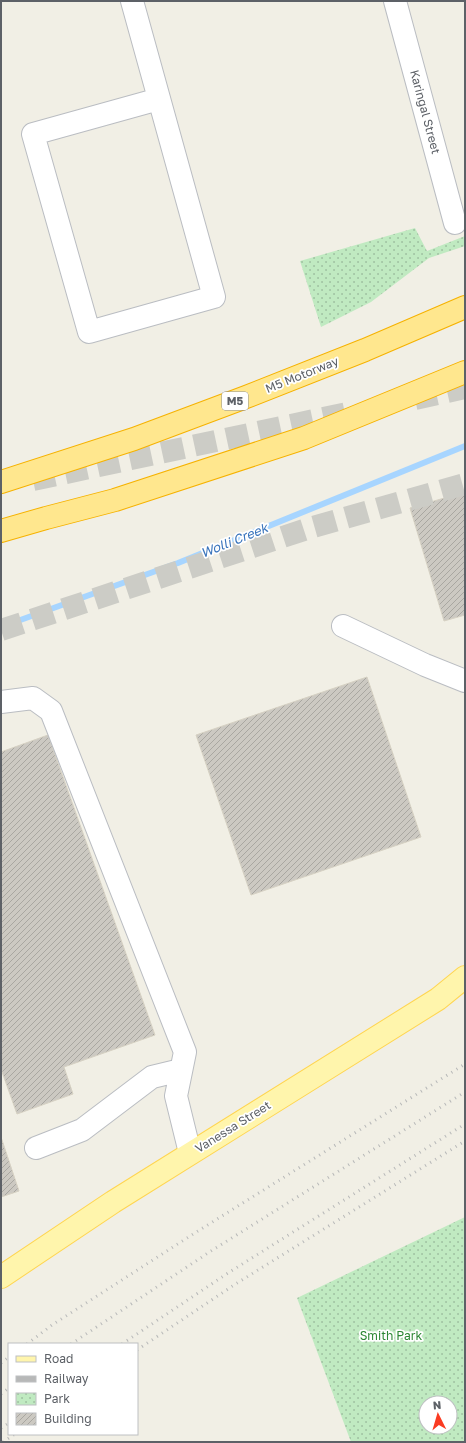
<svg xmlns="http://www.w3.org/2000/svg" width="466" height="1443" font-family="'Golos Text',sans-serif">
<defs>
<pattern id="park-dots" width="8" height="8" patternUnits="userSpaceOnUse"><rect width="8" height="8" fill="#c0eac1"/><path d="M2 2h.1M6 6h.1" fill="none" stroke="#9fc1a1" stroke-width="1.8" stroke-linecap="round"/></pattern>
<pattern id="building-hatch" width="6" height="6" patternUnits="userSpaceOnUse"><rect width="6" height="6" fill="#ccc9c2"/><path d="M-1 1l2-2M0 6l6-6M5 7l2-2" fill="none" stroke="#a9a7a1"/></pattern>
</defs>
<rect width="100%" height="100%" fill="#f1efe5"/>
<path fill="url(#park-dots)" fill-rule="evenodd" d="M415,228L427,251L465,236V246L429,258L371,302L321,327L300,261Z
M465,1217V1442H351L297,1298ZM426,1403H450V1427H426Z"/>
<g fill="none" stroke-linecap="round" stroke-linejoin="round">
<path stroke="#a7d5ff" stroke-width="6" d="M1,627L178,563L465,446"/>
</g>
<path fill="url(#building-hatch)" stroke="#d6d1c3" d="M465,492V615L444,621L410,508Z
M367,677L421,837L251,895L196,735Z
M48,735L155,1035L64,1067L73,1094L17,1114L1,1069V752Z
M1,1137L19,1191L1,1197Z"/>
<g fill="none" stroke-linecap="round" stroke-linejoin="round">
<path stroke="#ccccc6" stroke-width="22" stroke-dasharray="22 11" stroke-linecap="butt" d="M415,399L465,388
M33,480L352,412
M1,630L313,527L465,484"/>
<g stroke="#babdc2" stroke-width="24">
<path id="minor" d="M132,1L214,297L89,332L33,134L159,99
M395,1L455,223
M343,626L425,665L465,681
M1,702L33,698L51,711L185,1052L176,1096L190,1153
M36,1148L82,1130L152,1077L181,1070"/>
</g>
<g stroke="#ffd550" stroke-width="24">
<path id="major" d="M1,1277L113,1202L438,999L465,977"/>
</g>
<g stroke="#f6b200" stroke-width="24">
<path id="highway" d="M1,482L134,439L246,397L365,350L465,307
M1,531L46,518L115,500L304,438L465,372"/>
</g>
<use href="#minor" stroke="#fff" stroke-width="22"/>
<use href="#major" stroke="#fff5ac" stroke-width="22"/>
<use href="#highway" stroke="#ffe78e" stroke-width="22"/>
<path stroke="#b7b8b8" stroke-width="3" stroke-dasharray="1 5" stroke-linecap="butt" d="M27,1344L52,1325L198,1231L465,1064
M71,1344L211,1251L465,1092
M122,1344L228,1273L465,1124
M137,1350L234,1285L465,1141
M1,1363L9,1357
M1,1394L9,1388
M1,1428L9,1423
M3,1442L15,1434"/>
</g>
<g text-anchor="middle" stroke-width="3.5" stroke-linejoin="round" paint-order="stroke">
<rect fill="#fff" stroke="#8e9095" stroke-width="1" x="222" y="392" width="26" height="18" rx="3"/>
<g font-size="11" font-weight="bold" fill="#5d6167">
<text x="235" y="405">M5</text>
</g>
<g font-size="12" fill="#5d6167" stroke="#fff">
<text transform="translate(425 112) rotate(75)" y="4">Karingal Street</text>
<text transform="translate(302 375) rotate(-22)" y="4">M5 Motorway</text>
<text transform="translate(233 1127) rotate(-32)" y="4">Vanessa Street</text>
</g>
<g font-size="12" fill="#2d8734" stroke="#fff">
<text x="391" y="1340">Smith Park</text>
</g>
<g font-size="13" font-style="italic" fill="#3974bc" stroke="#fff">
<text transform="translate(234 540) rotate(-22)" y="5">Wolli Creek</text>
</g>
</g>
<rect width="466" height="1443" fill="none" stroke="#5d6167" stroke-width="4"/>
<rect x="8" y="1343" width="130" height="92" fill="#ffffff" stroke="#bec0c2"/>
<rect x="16" y="1356" width="20" height="6" fill="#fff5ac" stroke="#bec0c2"/>
<text x="44" y="1363" font-size="12" fill="#5d6167">Road</text>
<rect x="16" y="1376" width="20" height="6" fill="#b7b8b8" stroke="#bec0c2"/>
<text x="44" y="1383" font-size="12" fill="#5d6167">Railway</text>
<rect x="16" y="1393" width="20" height="12" fill="url(#park-dots)" stroke="#bec0c2"/>
<text x="44" y="1403" font-size="12" fill="#5d6167">Park</text>
<rect x="16" y="1413" width="20" height="12" fill="url(#building-hatch)" stroke="#bec0c2"/>
<text x="44" y="1423" font-size="12" fill="#5d6167">Building</text>
<g transform="translate(438 1415) rotate(355)"><circle r="19" fill="#ffffff" stroke="#bec0c2"/>
<path d="M0-3L7 15L0 10L-7 15Z" fill="#fa3b22"/>
<text y="-6" font-size="11" font-weight="bold" text-anchor="middle" fill="#5d6167">N</text>
</g>
</svg>
